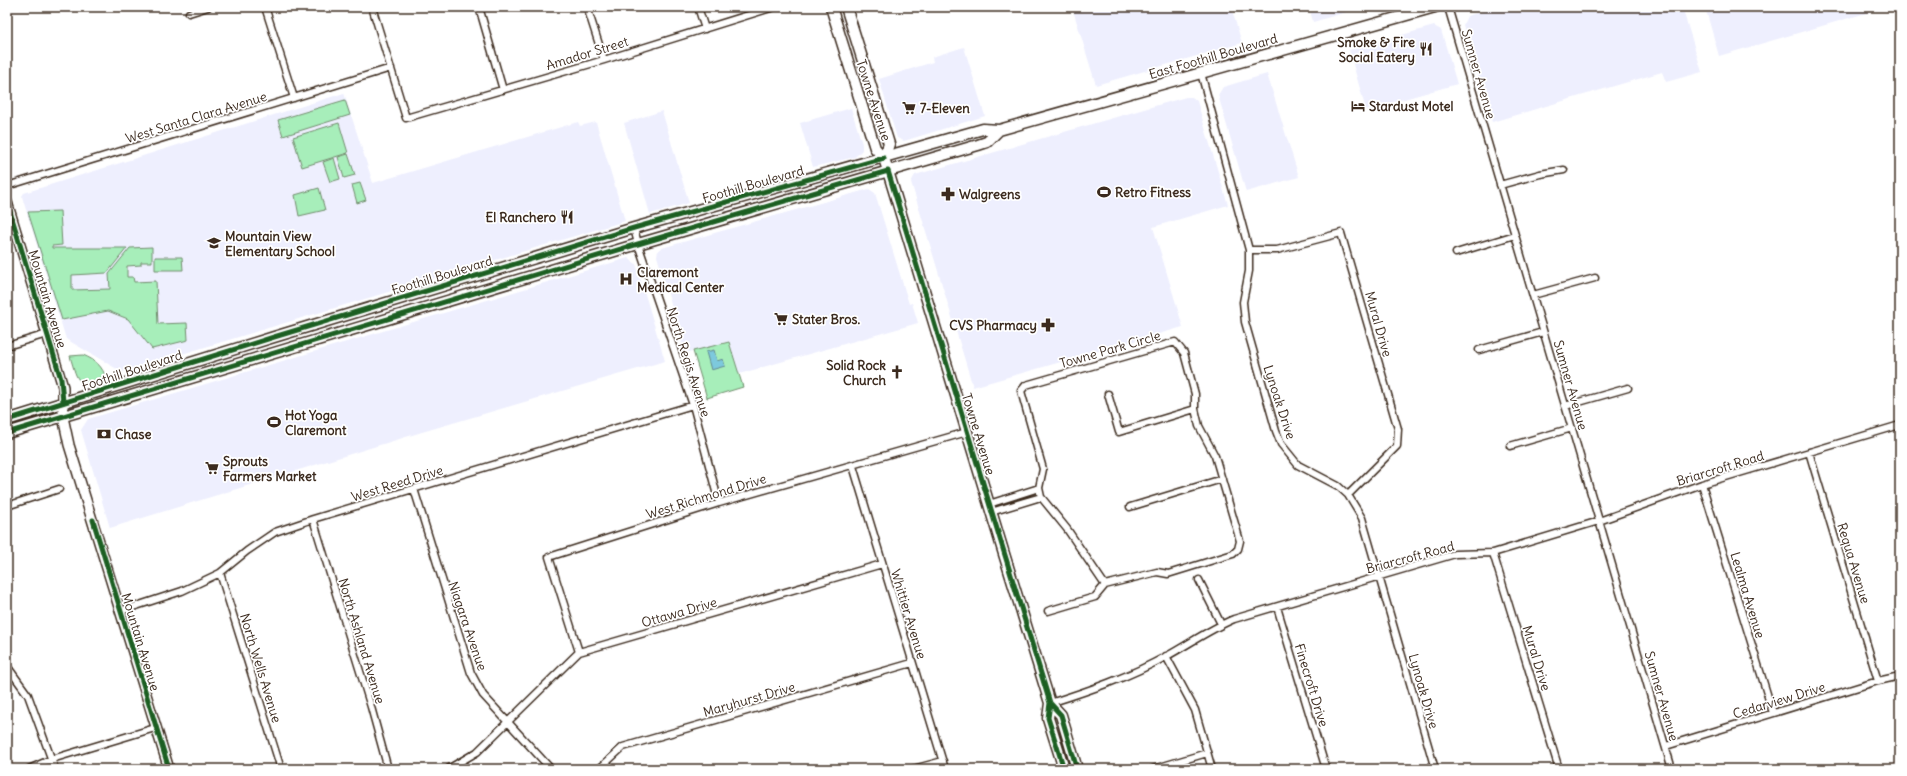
<svg xmlns="http://www.w3.org/2000/svg" width="1907" height="776" font-family="Delius,sans-serif">
<rect width="100%" height="100%" fill="#fff"/>
<filter id="ink" filterUnits="userSpaceOnUse"><feTurbulence type="fractalNoise" baseFrequency=".025" numOctaves="2"/><feDisplacementMap in="SourceGraphic" scale="8" xChannelSelector="R" yChannelSelector="G"/><feConvolveMatrix kernelMatrix="1 2 1 2 8 2 1 2 1" color-interpolation-filters="sRGB"/></filter>
<g filter="url(#ink)">
<path fill="#eeeffe" d="M1072,7H1231L1242,43L1096,85Z
M1309,7H1360V8L1313,22Z
M1497,7H1682L1702,72L1666,82L1662,72L1492,122L1463,25L1467,16Z
M1705,7H1887L1719,56Z
M1434,26L1441,30L1457,84L1366,110L1349,50Z
M964,47L985,116L904,141L897,138L879,79L933,62L932,57Z
M1267,74L1299,177L1246,192L1218,95L1223,87Z
M344,93L373,183L578,122L580,126L596,122L625,221L122,372L66,339L23,200L22,196L24,193Z
M1186,97H1192L1197,101L1228,205L1153,227L1183,327L973,387L911,182L915,175Z
M851,108L862,144V150L855,157L813,167L800,123Z
M662,111L689,203L650,214L624,123Z
M869,189L875,193L909,304L912,303L918,323L739,374L729,342L685,353L657,256L658,251L662,248Z
M628,258L636,264L665,361L422,432L110,528L81,430L88,419Z"/>
<path fill="#a7eeba" stroke="#718c6c" d="M345,100L350,115L283,136L278,120Z
M339,123L348,153L302,167L293,137Z
M348,154L355,175L344,178L338,157Z
M334,158L340,179L330,182L323,162Z
M360,183L366,200L357,203L352,185Z
M319,188L325,210L299,216L295,195Z
M60,211L62,245L52,246V248H127L107,273L72,275V290L110,289L109,274L130,248L152,247V262H141V265L127,266V277H133L134,282L156,281L158,324L187,323L188,340L152,349L128,319L108,311L62,320L28,212Z
M155,257H182L183,270H155Z
M729,342L743,387L707,398L693,351Z
M83,355C95,360 103,366 106,379C77,388 78,383 70,356Z"/>
<path fill="#7dc9dd" stroke="#638991" d="M714,350L717,361L723,359L725,366L711,370L706,352Z"/>
<g fill="none" stroke-linecap="round" stroke-linejoin="round">
<g stroke="#3b2a1e" stroke-width="9">
<path id="minor" d="M265,7L294,98
M372,7L406,118L604,60L774,7
M479,7L503,90
M587,7L604,60
M698,7L705,29
M1448,7L1672,769
M189,13L208,7
M1201,73L1249,250V271L1243,302L1245,322L1276,431L1281,444L1298,465L1338,486L1348,495L1362,518L1435,769
M1500,185L1540,174L1564,170
M7,186L391,68
M634,228L638,244L693,405L719,503
M1249,250H1277L1341,233L1398,429L1397,446L1348,495
M1456,253L1515,235
M1533,295L1595,278
M1175,342L1184,353L1195,394V409L1199,426L1215,456L1240,541L1238,549L1233,554L1168,574L1157,572L1105,585L1067,529L1041,497L1039,488L1043,469L1021,391L1026,385Z
M7,346L47,334
M1479,350L1543,332
M1108,394L1119,432L1195,409
M1565,406L1628,388
M1510,446L1572,428
M1809,452L1878,681
M853,466L945,769
M1702,484L1773,713
M414,489L471,673L483,695L551,769
M989,504L1039,488
M7,506L59,489
M1130,507L1222,479
M991,512L1041,497
M313,519L371,707L388,769
M1493,553L1559,769
M220,573L281,769
M1199,580L1221,624
M1277,607L1326,769
M121,611L182,591L220,573L247,551L275,532L313,519L693,405
M1048,611L1095,597L1105,585
M579,652L549,557L719,503L967,432
M1166,656L1195,710L1212,769
M7,666L28,695L55,769
M1050,703C1091,690 1129,677 1167,656C1189,644 1210,629 1234,619L1455,554L1493,553L1599,521L1702,484L1900,425
M1666,746L1878,681L1900,676
M29,769L52,759L155,728
M448,769L477,752L579,652L882,564
M599,769L623,747L912,663
M913,769L943,761
M1153,769L1207,753"/>
</g>
<g stroke="#3b2a1e" stroke-width="12">
<path id="secondary" d="M7,202L63,387V417L69,445L169,769"/>
</g>
<g stroke="#3b2a1e" stroke-width="13">
<path id="primary" d="M831,7L875,148L884,158L1004,554L1050,703L1048,718L1064,769
M846,7L889,144L884,158
M7,420L274,337L634,228L983,129L999,130L1435,7
M7,433L638,244L978,145L987,142L999,130
M1050,703L1061,715L1077,769"/>
</g>
<use href="#minor" stroke="#fff" stroke-width="6"/>
<use href="#secondary" stroke="#fff" stroke-width="9"/>
<use href="#primary" stroke="#fff" stroke-width="10"/>
<g stroke="#fff" stroke-width="8">
<path id="cycleway" d="M7,202L61,379L63,402
M7,420L274,337L634,228L884,158
M7,433L638,244L888,171L1050,703L1048,718L1064,769
M93,520L169,769
M1050,703L1061,715L1077,769"/>
</g>
<use href="#cycleway" stroke="#1b5e20" stroke-width="5"/>
</g>
</g>
<defs>
<g id="restaurant-bare" transform="scale(1.08)"><path d="M-5-6h1v4h1v-4h1v4h1v-4h1v5L-1.5 .5V6h-2V.5L-5-1ZM5-6V6H3V1.5H1.5Q1.5-4 5-6Z" fill="#3b2a1e" stroke="#fff" stroke-width="2.5" paint-order="stroke"/></g>
<g id="hotel-bare" transform="scale(1.08)"><path d="M-6-4.5h1.5V1H6V5H4.5V3h-9V5H-6ZM-4 0a1.8 1.8 0 1 1 3.6 0ZM.5 0V-2.5h3Q6-2.5 6 0Z" fill="#3b2a1e" stroke="#fff" stroke-width="2.5" paint-order="stroke"/></g>
<g id="supermarket-bare" transform="scale(1.08)"><path d="M-6-5.5h2.5l.6 2H6L4.5 2H-2.5L-4.4-4H-6ZM-1.5 3.2a1.3 1.3 0 1 0 .1 0ZM3 3.2a1.3 1.3 0 1 0 .1 0Z" fill="#3b2a1e" stroke="#fff" stroke-width="2.5" paint-order="stroke"/></g>
<g id="stadium-bare" transform="scale(1.08)"><path d="M0-5a6.5 5 0 1 0 0 10a6.5 5 0 1 0 0-10ZM-3.5-1.8h7v3.6h-7Z" fill="#3b2a1e" stroke="#fff" stroke-width="2.5" paint-order="stroke"/></g>
<g id="pharmacy-bare" transform="scale(1.08)"><path d="M-2-6h4v4h4v4h-4v4h-4v-4h-4v-4h4Z" fill="#3b2a1e" stroke="#fff" stroke-width="2.5" paint-order="stroke"/></g>
<g id="school-bare" transform="scale(1.08)"><path d="M0-5L7-2L0 1L-7-2ZM-4 1L0 2.5L4 1V4Q0 6-4 4Z" fill="#3b2a1e" stroke="#fff" stroke-width="2.5" paint-order="stroke"/></g>
<g id="hospital-bare" transform="scale(1.08)"><path d="M-5-5h3v3.5h4V-5h3V5h-3V1.5h-4V5h-3Z" fill="#3b2a1e" stroke="#fff" stroke-width="2.5" paint-order="stroke"/></g>
<g id="church-bare" transform="scale(1.08)"><path d="M-1.2-6h2.4v3.5h3.3v2.4h-3.3V6h-2.4V-.1h-3.3v-2.4h3.3Z" fill="#3b2a1e" stroke="#fff" stroke-width="2.5" paint-order="stroke"/></g>
<g id="bank-bare" transform="scale(1.08)"><path d="M-6-4H6V4H-6ZM0-2.3a2.3 2.3 0 1 0 0 4.6a2.3 2.3 0 1 0 0-4.6Z" fill="#3b2a1e" stroke="#fff" stroke-width="2.5" paint-order="stroke"/></g>
</defs>
<g fill-rule="evenodd">
<use href="#restaurant-bare" x="1426" y="49"/>
<use href="#hotel-bare" x="1358" y="106"/>
<use href="#supermarket-bare" x="909" y="108"/>
<use href="#stadium-bare" x="1104" y="192"/>
<use href="#pharmacy-bare" x="948" y="194"/>
<use href="#restaurant-bare" x="567" y="217"/>
<use href="#school-bare" x="214" y="243"/>
<use href="#hospital-bare" x="626" y="279"/>
<use href="#supermarket-bare" x="781" y="319"/>
<use href="#pharmacy-bare" x="1048" y="325"/>
<use href="#church-bare" x="897" y="372"/>
<use href="#stadium-bare" x="274" y="422"/>
<use href="#bank-bare" x="104" y="434"/>
<use href="#supermarket-bare" x="212" y="468"/>
</g>
<g text-anchor="middle" stroke-width="3.5" stroke-linejoin="round" paint-order="stroke">
<g font-size="13" font-weight="bold" fill="#3b2a1e" stroke="#fff" text-anchor="start">
<text x="1415" y="47" text-anchor="end">Smoke &amp; Fire<tspan x="1415" dy="15">Social Eatery</tspan></text>
<text x="1369" y="111">Stardust Motel</text>
<text x="920" y="113">7-Eleven</text>
<text x="1115" y="197">Retro Fitness</text>
<text x="959" y="199">Walgreens</text>
<text x="556" y="222" text-anchor="end">El Ranchero</text>
<text x="225" y="241">Mountain View<tspan x="225" dy="15">Elementary School</tspan></text>
<text x="637" y="277">Claremont<tspan x="637" dy="15">Medical Center</tspan></text>
<text x="792" y="324">Stater Bros.</text>
<text x="1037" y="330" text-anchor="end">CVS Pharmacy</text>
<text x="886" y="370" text-anchor="end">Solid Rock<tspan x="886" dy="15">Church</tspan></text>
<text x="285" y="420">Hot Yoga<tspan x="285" dy="15">Claremont</tspan></text>
<text x="115" y="439">Chase</text>
<text x="223" y="466">Sprouts<tspan x="223" dy="15">Farmers Market</tspan></text>
</g>
<g font-size="13" fill="#3b2a1e" stroke="#fff">
<text transform="translate(587 53) rotate(-17)" y="5">Amador Street</text>
<text transform="translate(1213 56) rotate(-16)" y="5">East Foothill Boulevard</text>
<text transform="translate(1479 74) rotate(74)" y="5">Sumner Avenue</text>
<text transform="translate(874 100) rotate(72)" y="5">Towne Avenue</text>
<text transform="translate(196 117) rotate(-17)" y="5">West Santa Clara Avenue</text>
<text transform="translate(753 184) rotate(-16)" y="5">Foothill Boulevard</text>
<text transform="translate(442 275) rotate(-17)" y="5">Foothill Boulevard</text>
<text transform="translate(48 299) rotate(73)" y="5">Mountain Avenue</text>
<text transform="translate(1379 324) rotate(74)" y="5">Mural Drive</text>
<text transform="translate(1110 349) rotate(-16)" y="5">Towne Park Circle</text>
<text transform="translate(689 362) rotate(72)" y="5">North Regis Avenue</text>
<text transform="translate(132 370) rotate(-18)" y="5">Foothill Boulevard</text>
<text transform="translate(1571 385) rotate(74)" y="5">Sumner Avenue</text>
<text transform="translate(1280 402) rotate(72)" y="5">Lynoak Drive</text>
<text transform="translate(979 434) rotate(73)" y="5">Towne Avenue</text>
<text transform="translate(1720 468) rotate(-17)" y="5">Briarcroft Road</text>
<text transform="translate(397 483) rotate(-17)" y="5">West Reed Drive</text>
<text transform="translate(706 496) rotate(-17)" y="5">West Richmond Drive</text>
<text transform="translate(1410 557) rotate(-15)" y="5">Briarcroft Road</text>
<text transform="translate(1854 563) rotate(73)" y="5">Requa Avenue</text>
<text transform="translate(1748 595) rotate(73)" y="5">Lealma Avenue</text>
<text transform="translate(679 612) rotate(-16)" y="5">Ottawa Drive</text>
<text transform="translate(909 614) rotate(73)" y="5">Whittier Avenue</text>
<text transform="translate(468 626) rotate(71)" y="5">Niagara Avenue</text>
<text transform="translate(362 641) rotate(73)" y="5">North Ashland Avenue</text>
<text transform="translate(141 642) rotate(73)" y="5">Mountain Avenue</text>
<text transform="translate(1537 658) rotate(73)" y="5">Mural Drive</text>
<text transform="translate(261 668) rotate(73)" y="5">North Wells Avenue</text>
<text transform="translate(1312 685) rotate(73)" y="5">Finecroft Drive</text>
<text transform="translate(1424 691) rotate(74)" y="5">Lynoak Drive</text>
<text transform="translate(1662 696) rotate(74)" y="5">Sumner Avenue</text>
<text transform="translate(749 699) rotate(-16)" y="5">Maryhurst Drive</text>
<text transform="translate(1779 700) rotate(-17)" y="5">Cedarview Drive</text>
</g>
</g>
<rect width="1907" height="776" fill="none" stroke="#fff" stroke-width="24"/>
<rect x="12" y="12" width="1883" height="752" fill="none" stroke="#3b2a1e" stroke-width="1.5" filter="url(#ink)"/>
</svg>
